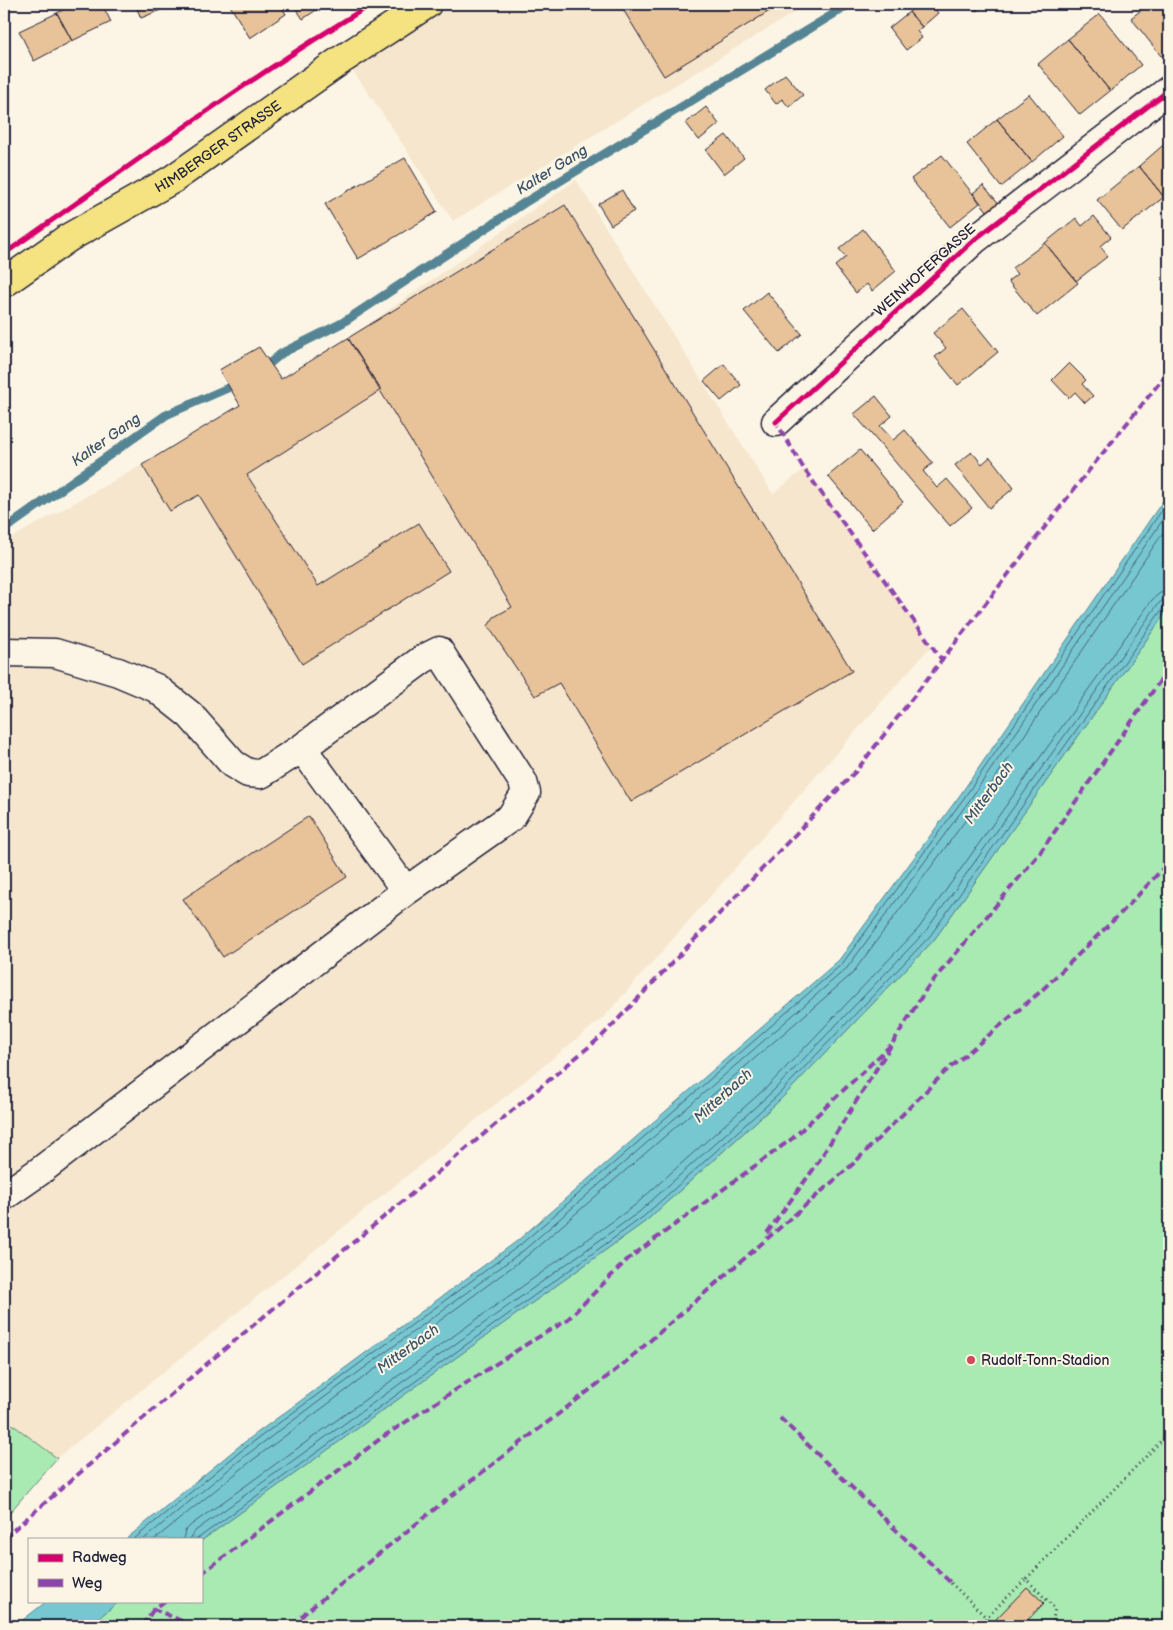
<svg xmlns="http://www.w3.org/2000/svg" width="1173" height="1630" font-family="'Balsamiq Sans',sans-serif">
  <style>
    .built { fill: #f6e6ce }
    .green { fill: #a9eab2; stroke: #668676 }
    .water { fill: #77c7d1; stroke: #558595 }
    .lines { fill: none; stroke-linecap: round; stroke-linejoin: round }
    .shore { stroke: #446477; stroke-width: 1 }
    .stream { stroke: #558595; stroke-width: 9 }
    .building { fill: #e8c298; stroke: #22223b }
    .minor-casing { stroke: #22223b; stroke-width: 31 }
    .major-casing { stroke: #22223b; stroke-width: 31 }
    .path { stroke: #22223b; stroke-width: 3; stroke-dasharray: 1 4; stroke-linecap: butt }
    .minor { stroke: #fcf5e5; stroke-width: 28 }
    .major { stroke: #f5e381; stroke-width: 28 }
    .quiet { stroke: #8e44ad; stroke-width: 4; stroke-dasharray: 8 4; stroke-linecap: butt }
    .cycleway-casing { stroke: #fcf5e5; stroke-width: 8 }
    .cycleway { stroke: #d6006c; stroke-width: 5 }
    .poi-dot { fill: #d1495b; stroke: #fcf5e5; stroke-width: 2 }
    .labels { text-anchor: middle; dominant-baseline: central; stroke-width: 4; stroke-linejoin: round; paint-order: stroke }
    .street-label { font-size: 14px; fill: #22223b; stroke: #fcf5e5 }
    .poi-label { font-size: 14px; fill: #22223b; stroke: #fcf5e5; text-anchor: start }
    .water-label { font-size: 15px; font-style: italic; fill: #3c5468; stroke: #fcf5e5 }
  </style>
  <rect width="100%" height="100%" fill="#fcf5e5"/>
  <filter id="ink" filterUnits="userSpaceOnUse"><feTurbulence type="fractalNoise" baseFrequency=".02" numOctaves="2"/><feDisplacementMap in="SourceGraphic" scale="10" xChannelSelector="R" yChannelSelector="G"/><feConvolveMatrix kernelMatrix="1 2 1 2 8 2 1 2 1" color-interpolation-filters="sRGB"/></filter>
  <g filter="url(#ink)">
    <!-- built -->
    <path class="built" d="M440 4H808L453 221 384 116 349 65Z
      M576 180 773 494 804 469 931 646 604 1017 57 1458 4 1418V542L142 465 240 405 219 370 259 347 281 379 348 338Z"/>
    <!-- green -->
    <path class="green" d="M1169 608V1626H88L120 1601H201V1541L646 1221 781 1099 934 940Z
      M4 1418 57 1458 4 1519Z"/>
    <!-- water -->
    <path class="water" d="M1169 492V608L934 940 781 1099 646 1221 201 1541V1539H126L238 1447 517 1241 839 960 960 795Z
      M47 1601H120L88 1626H15Z"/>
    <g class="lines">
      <!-- shore -->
      <path class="shore" d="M134 1539 241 1451 520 1245 842 964 964 798 1169 500
        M144 1539 245 1456 524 1250 847 968 969 801 1169 511
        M155 1539 250 1462 528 1255 852 974 976 806 1169 524
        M183 1539 185 1531 191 1525 634 1206 768 1086 919 928 1152 600 1160 593 1169 591
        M190 1539 195 1531 639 1212 773 1091 925 932 1158 604 1163 600 1169 599
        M197 1539 643 1217 777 1096 930 936 1163 608 1169 605"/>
      <!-- stream -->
      <path class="stream" d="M270 363 282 353 342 323 524 203 850 4
        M4 528 12 524 166 415 230 387"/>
    </g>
    <!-- building -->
    <path class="building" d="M4 4H16L4 10Z
      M74 4H102L111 22 72 41 57 13Z
      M135 4H160L163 9 141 18Z
      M229 4H280L286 14 250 38Z
      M293 4H325L303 19Z
      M635 4H781L664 76 624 11Z
      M920 4H931L938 13 922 27 909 12Z
      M971 4H985L976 11Z
      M1149 4H1169V50L1161 56 1131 18Z
      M909 12 922 27 917 31 922 38 906 50 889 28Z
      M57 13 72 41 34 61 19 31Z
      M1100 14 1141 65 1110 91 1068 39Z
      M1068 39 1110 91 1080 115 1038 64Z
      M785 74 803 95 789 107 782 99 776 104 765 90Z
      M1029 94 1063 136 1032 162 997 119Z
      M706 107 719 124 699 140 686 123Z
      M997 119 1032 162 1001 187 967 144Z
      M726 135 744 158 724 174 706 150Z
      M1169 140V193L1164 197 1139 166Z
      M942 155 980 203 950 227 911 179Z
      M405 158 437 212 358 259 325 204Z
      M1139 166 1164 197 1122 230 1097 200Z
      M983 185 1002 207 991 216 973 193Z
      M622 190 634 211 611 225 598 204Z
      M565 205 852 671 631 802 559 683 535 696 488 626 494 617 512 607 348 338Z
      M1094 216 1111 237 1100 246 1108 256 1076 281 1045 243 1076 218 1082 226Z
      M863 229 896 271 872 291 867 284 856 293 835 266 846 257 839 249Z
      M1045 243 1078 283 1037 316 1008 281 1017 274 1012 268Z
      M767 292 802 334 779 353 744 311Z
      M963 309 998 352 958 385 935 357 946 348 933 333Z
      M348 338 381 390 247 475 318 586 419 523 449 571 302 664 199 495 170 511 142 465 240 405 219 370 259 347 281 379Z
      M1069 363 1086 380 1082 384 1093 396 1085 403 1075 392 1069 398 1052 380Z
      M724 364 741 385 721 401 704 381Z
      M876 396 892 416 880 426 893 440 905 430 933 463 923 471 937 488 947 479 972 508 950 526 854 414Z
      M860 450 903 502 872 529 828 476Z
      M972 452 982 464 990 457 1014 488 989 508 955 465Z
      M309 816 347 877 223 957 183 899Z
      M1027 1587 1044 1603 1022 1626H1004L996 1619Z"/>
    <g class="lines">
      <defs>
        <path id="minor" d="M776 422 974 240 1169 90
          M4 652 55 653 118 672 156 688 190 715 233 764 248 773 261 774 302 748 423 659 439 651 523 782 526 793 511 817 406 891 40 1171 4 1196
          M302 748 406 891"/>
        <g id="major">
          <path id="s1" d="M4 283 68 238 173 179 341 60 427 4"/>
        </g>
      </defs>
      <!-- minor casing -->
      <use href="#minor" class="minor-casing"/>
      <!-- major casing -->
      <use href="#major" class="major-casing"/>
      <!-- path -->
      <path class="path" d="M951 1583 995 1626
        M978 1626 1026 1579
        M1052 1626 1055 1608 1026 1579 1169 1433"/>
      <!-- minor -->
      <use href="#minor" class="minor"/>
      <!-- major -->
      <use href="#major" class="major"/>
      <!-- quiet -->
      <path class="quiet" d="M778 420 776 422 804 469 942 660
        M767 1233 815 1167 927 988 1039 854 1169 668
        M780 1418 951 1583
        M4 1538 203 1367 602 1036 856 771 1082 479 1169 371
        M201 1574 384 1436 530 1342 566 1321 628 1259 793 1138 893 1043
        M165 1601 154 1609 193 1626
        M142 1626 154 1609
        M293 1626 305 1613 441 1504 621 1366 854 1163 945 1072 1040 992 1127 907 1169 862"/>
      <defs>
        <path id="cycleway" d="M4 254C126 169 245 80 372 4
          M776 422 974 240 1169 90"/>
      </defs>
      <!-- cycleway casing -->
      <use href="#cycleway" class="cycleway-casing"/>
      <!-- cycleway -->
      <use href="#cycleway" class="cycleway"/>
    </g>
  </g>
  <!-- markers -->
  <circle class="poi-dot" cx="971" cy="1360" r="5"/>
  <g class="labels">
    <!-- street labels -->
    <g class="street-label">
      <text stroke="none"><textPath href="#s1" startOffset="254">HIMBERGER STRASSE</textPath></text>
      <text transform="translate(925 270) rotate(-42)">WEINHOFERGASSE</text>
    </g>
    <!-- poi labels -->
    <g class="poi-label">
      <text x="981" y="1360">Rudolf-Tonn-Stadion</text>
    </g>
    <!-- water labels -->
    <g class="water-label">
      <text transform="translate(552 170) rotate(-32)">Kalter Gang</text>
      <text transform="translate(106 440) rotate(-35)">Kalter Gang</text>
      <text transform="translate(989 793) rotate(-54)">Mitterbach</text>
      <text transform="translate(723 1096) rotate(-42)">Mitterbach</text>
      <text transform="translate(408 1349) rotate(-36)">Mitterbach</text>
    </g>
  </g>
  <!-- margin -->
  <rect width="1173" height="1630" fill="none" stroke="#fcf5e5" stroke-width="20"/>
  <rect x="10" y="10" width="1153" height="1610" fill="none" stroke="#22223b" stroke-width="2" filter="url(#ink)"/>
  <!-- legend -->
  <rect x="28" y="1538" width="175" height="65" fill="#fcf5e5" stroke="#a5a1a1"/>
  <rect x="38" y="1554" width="25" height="8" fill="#d6006c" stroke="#a5a1a1"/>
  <text x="72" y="1562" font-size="15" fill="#22223b">Radweg</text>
  <rect x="38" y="1579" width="25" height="8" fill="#8e44ad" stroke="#a5a1a1"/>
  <text x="72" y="1588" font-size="15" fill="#22223b">Weg</text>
</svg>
